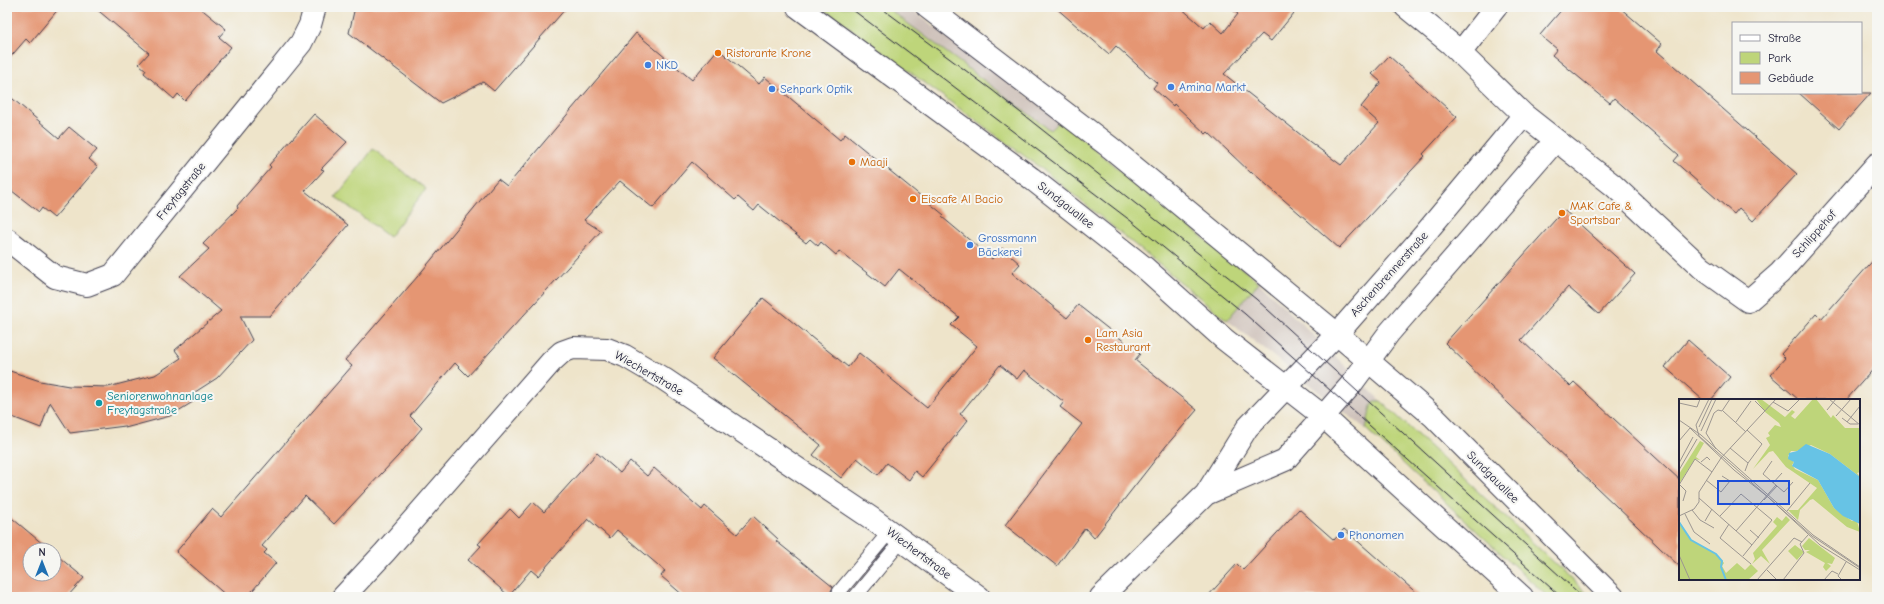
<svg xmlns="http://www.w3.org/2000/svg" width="1884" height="604" font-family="'Comic Neue',sans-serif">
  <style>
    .industrial { fill: #cec1ba }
    .green { fill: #bed57a; stroke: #707c5a }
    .building { fill: #e59673 }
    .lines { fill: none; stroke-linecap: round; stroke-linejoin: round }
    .service-casing { stroke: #413f50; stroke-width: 15 }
    .minor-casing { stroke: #413f50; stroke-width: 24 }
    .tertiary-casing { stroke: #413f50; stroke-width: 24 }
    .service { stroke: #fff; stroke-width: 13 }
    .minor { stroke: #fff; stroke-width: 22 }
    .tertiary { stroke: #fff; stroke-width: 22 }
    .tram { stroke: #22223b; stroke-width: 1 }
    .food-dot { fill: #e8710a; stroke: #f6f6f2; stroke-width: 1.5 }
    .shop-dot { fill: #3f7fe0; stroke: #f6f6f2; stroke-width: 1.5 }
    .culture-dot { fill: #0f9aa8; stroke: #f6f6f2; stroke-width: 1.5 }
    .labels { text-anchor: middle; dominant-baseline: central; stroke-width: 4; stroke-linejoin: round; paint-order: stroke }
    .food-label { font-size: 12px; fill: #c56008; stroke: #f6f6f2; text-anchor: start }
    .shop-label { font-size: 12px; fill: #366cbe; stroke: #f6f6f2; text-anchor: start }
    .street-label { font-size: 12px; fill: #22223b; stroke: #f6f6f2 }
    .culture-label { font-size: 12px; fill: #0d838f; stroke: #f6f6f2; text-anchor: start }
    .inset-river { fill: none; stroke: #67c3e5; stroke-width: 2 }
    .inset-road { fill: none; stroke: #9c9691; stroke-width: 1 }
    .view { fill: #1d4ed8; fill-opacity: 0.15; stroke: #1d4ed8; stroke-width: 2 }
    .inset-edge { fill: none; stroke: #22223b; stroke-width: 2 }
  </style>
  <rect width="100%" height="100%" fill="#f6f6f2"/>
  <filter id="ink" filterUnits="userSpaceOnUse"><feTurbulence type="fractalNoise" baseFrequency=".025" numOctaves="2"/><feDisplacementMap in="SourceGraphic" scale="8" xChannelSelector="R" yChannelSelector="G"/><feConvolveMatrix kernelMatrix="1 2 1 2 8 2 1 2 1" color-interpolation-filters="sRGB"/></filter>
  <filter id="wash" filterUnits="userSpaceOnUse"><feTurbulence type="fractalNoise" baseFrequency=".012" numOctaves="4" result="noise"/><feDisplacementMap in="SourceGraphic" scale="16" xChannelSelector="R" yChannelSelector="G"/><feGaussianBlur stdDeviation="0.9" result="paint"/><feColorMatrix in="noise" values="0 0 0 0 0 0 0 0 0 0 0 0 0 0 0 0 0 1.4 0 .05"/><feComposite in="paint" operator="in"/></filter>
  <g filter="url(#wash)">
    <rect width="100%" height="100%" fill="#eee4ca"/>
    <!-- industrial -->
    <path class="industrial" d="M821 7H908L1060 120 1138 186 1259 282 1381 401 1591 597H1548L1366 429 1227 320 1042 169Z"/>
    <!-- green -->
    <path class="green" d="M821 7H886L1050 130 1060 120 1138 186 1259 282 1227 320 1042 169Z
      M373 149 426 189 389 237 336 197Z
      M1374 401H1381L1591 597H1548L1366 429 1371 406Z"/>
    <g id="blocks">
      <!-- building -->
      <path class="building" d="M7 7H60L30 43 26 39 7 61Z
        M94 7H199L226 29 219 37 231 47 185 101 178 94 174 99 144 73 146 70 139 64 149 53Z
        M355 7H567L494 91 483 82 441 103 349 33Z
        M1055 7H1180L1204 28 1210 21 1223 33 1238 14 1229 7H1299L1271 41 1262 34 1224 74 1306 139 1341 165 1379 123 1361 107 1381 82 1372 74 1389 56 1457 117 1423 154 1425 156 1339 248 1252 172 1251 173 1208 132 1206 134 1174 104 1173 106 1153 88 1157 83 1116 46 1109 54Z
        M1564 7H1619L1662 44 1657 51 1797 174 1753 221 1739 208 1734 214 1674 161 1679 155 1632 114 1614 98 1610 103 1552 55 1557 49 1540 35Z
        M636 33 692 80 718 49 759 84 765 77 840 140 845 134 944 215 942 217 992 259 1002 248 1020 264 1012 273 1067 318 1078 305 1140 354 1135 360 1197 410 1166 446 1094 538 1085 528 1057 566 1005 525 1082 424 1060 407 1064 402 1024 370 1017 379 1000 365 960 414 968 420 922 477 915 471 909 480 887 463 878 475 857 458 841 478 813 455 821 445 713 358 763 298 848 367 859 353 927 408 977 346 951 325 959 317 899 269 885 287 839 251 836 255 821 242 818 246 810 239 806 243 759 205 754 211 738 197 735 200 692 162 653 208 620 181 584 220 601 231 468 376 455 363 410 416 422 428 398 456 334 524 305 496 262 546 267 550 264 553 276 563 247 597H228L176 552 212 509 221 517 352 366 345 360 418 276 498 179 507 186Z
        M1799 93H1871L1839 129Z
        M7 94 59 138 69 127 97 150 89 159 98 167 54 218 42 208 39 212 7 187Z
        M314 114 347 142 321 169 324 170 305 191 348 225 270 316H240L252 340 217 378 192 394 196 400 170 416 125 428V426L70 433 50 402 41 428 7 415V370L40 381 69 386 108 387 155 375 181 358 175 350 221 311 180 276 209 249 203 244 238 208 237 206 271 167 269 165Z
        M1564 210 1635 274 1599 314 1568 287 1521 340 1570 386 1574 382 1680 480V567L1445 343Z
        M1877 256V365L1846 400H1799L1770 375 1785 358 1781 354 1816 314 1821 319Z
        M1688 340 1730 377 1711 400H1703L1665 367Z
        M597 453 620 473 630 461 647 476 654 468 702 510 705 506 737 534 753 516 778 539 776 541 833 587 831 591 833 597H685L661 576 665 571 617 530 610 538 588 519 538 576 531 570 509 596 468 560 481 546 478 544 510 509 519 518 533 502 544 512Z
        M1299 509 1334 540 1344 529 1421 597H1207L1237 564 1243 570Z
        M7 514 50 550H30V574H54V553L84 578 67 597H7Z"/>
    </g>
  </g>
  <g filter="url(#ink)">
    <use href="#blocks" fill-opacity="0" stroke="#413f50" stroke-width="1"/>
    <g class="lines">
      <defs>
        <path id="service" d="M839 592 890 531
          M855 597 902 540"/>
        <path id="minor" d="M1406 7 1451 44 1524 115 1613 185 1702 268 1748 301 1780 273 1877 164
          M1460 53 1496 7
          M7 239 55 277 87 285 113 275 301 43 310 25 315 7
          M1206 494 1285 460 1350 386 1389 333 1556 140
          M343 597 385 552 551 362 562 352 573 348 607 349 625 356 664 379 871 518 979 597
          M1101 597 1206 494 1247 428 1337 334 1423 236 1524 115"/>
        <path id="tertiary" d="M798 7 1031 178 1145 268 1224 339 1324 417 1522 597
          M927 7 1111 148 1337 334 1434 417 1613 597"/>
      </defs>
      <!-- service casing -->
      <use href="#service" class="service-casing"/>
      <!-- minor casing -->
      <use href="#minor" class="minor-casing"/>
      <!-- tertiary casing -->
      <use href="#tertiary" class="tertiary-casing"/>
      <!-- service -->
      <use href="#service" class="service"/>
      <!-- minor -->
      <use href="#minor" class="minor"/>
      <!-- tertiary -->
      <use href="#tertiary" class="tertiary"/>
      <!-- tram -->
      <path class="tram" d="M849 7 1131 221 1245 314 1561 597
        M880 7 992 90 1256 299 1583 597"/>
    </g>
  </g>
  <!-- markers -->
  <g class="food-dot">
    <circle cx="718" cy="53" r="4"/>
    <circle cx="852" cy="162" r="4"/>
    <circle cx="913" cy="199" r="4"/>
    <circle cx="1562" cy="213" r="4"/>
    <circle cx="1088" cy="340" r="4"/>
  </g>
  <g class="shop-dot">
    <circle cx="648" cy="65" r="4"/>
    <circle cx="1171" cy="87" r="4"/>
    <circle cx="772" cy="89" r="4"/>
    <circle cx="970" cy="245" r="4"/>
    <circle cx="1341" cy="535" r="4"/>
  </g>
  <circle class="culture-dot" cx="99" cy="403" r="4"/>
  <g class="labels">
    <!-- food labels -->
    <g class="food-label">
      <text x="726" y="53">Ristorante Krone</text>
      <text x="860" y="162">Maaji</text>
      <text x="921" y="199">Eiscafe Al Bacio</text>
      <text x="1570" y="206">MAK Cafe &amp;<tspan x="1570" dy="14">Sportsbar</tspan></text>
      <text x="1096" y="333">Lam Asia<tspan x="1096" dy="14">Restaurant</tspan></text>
    </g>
    <!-- shop labels -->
    <g class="shop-label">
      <text x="656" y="65">NKD</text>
      <text x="1179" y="87">Amina Markt</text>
      <text x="780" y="89">Sehpark Optik</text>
      <text x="978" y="238">Grossmann<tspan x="978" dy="14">Bäckerei</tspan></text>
      <text x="1349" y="535">Phonomen</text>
    </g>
    <!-- street labels -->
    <g class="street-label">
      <text transform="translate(181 191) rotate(-51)">Freytagstraße</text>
      <text transform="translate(1066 205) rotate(38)">Sundgauallee</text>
      <text transform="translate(1814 234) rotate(-48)">Schlippehof</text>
      <text transform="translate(1389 274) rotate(-48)">Aschenbrennerstraße</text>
      <text transform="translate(649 373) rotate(30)">Wiechertstraße</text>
      <text transform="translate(1493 477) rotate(45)">Sundgauallee</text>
      <text transform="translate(919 553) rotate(37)">Wiechertstraße</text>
    </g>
    <!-- culture labels -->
    <g class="culture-label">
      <text x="107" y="396">Seniorenwohnanlage<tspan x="107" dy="14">Freytagstraße</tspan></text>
    </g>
  </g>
  <!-- overview -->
  <g transform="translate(1679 399)">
    <rect width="181" height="181" fill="#eee4ca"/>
    <path d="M77 0H82L106 18 113 11 116 13 112 17 116 20 134 0H137L152 19 154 16 166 29H181V73L178 74 181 78 151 55 132 46 118 52H112L109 57 115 63 113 66 116 70 139 81 155 109 173 122H178L181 133 168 128 134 100 131 101 121 111 119 121 109 111H119L138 89 107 68 94 52 90 53 74 70 91 46 87 39 91 37 89 34 96 26 102 28 100 24 86 13ZM21 42 25 44 17 58 21 61 16 60 0 85V75ZM107 117 111 121 83 151 91 165 82 157 73 165 76 160 74 154 98 127 94 123 98 118 103 122ZM0 122 12 141 37 155 45 164 43 167 47 174 58 164 66 171 72 165 79 172 69 181H0ZM130 139 156 159 153 165 148 164 152 167 147 172 144 168 146 164 127 153 131 151H126L123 147ZM116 146 125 153 118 161 109 152Z" fill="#bed57a"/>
    <path d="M127 45 151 55 181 78V125L164 117 155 109 139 81 113 67 115 63 109 60 110 54 118 52Z" fill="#67c3e5"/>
    <path class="inset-river" d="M0 123 12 141 37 155 43 162 42 168 47 181"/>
    <path class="inset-road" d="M30 0 17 26 20 37 133 137 181 169M150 0 181 26M76 2 86 12M94 3 109 12 120 1M0 4 18 8 21 0M148 11 157 0M43 12 51 0M44 12 67 33M157 17 172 0M163 19 171 25H179M0 21 22 36 134 136 181 168M57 23 72 2M168 23 181 7M20 28 33 0M11 29 55 71 89 98 141 146 181 171M68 31 83 45 69 64M22 32 37 0M0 42 11 29M51 49 69 64 66 72M37 50 27 34 35 14 39 11 43 12M93 62 84 75 105 93 114 83M22 63 28 58 31 61M0 64 14 38M0 71 18 40M27 81 42 93 51 82 43 77M94 84 103 74M0 85 7 92 4 102M0 86 16 60 33 73M20 99 73 146M85 101 98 87M13 111 21 121 35 129M108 112 131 84M6 115 15 133 31 145M0 117 15 110 20 103V93L42 59 97 0M41 117 62 95 93 121 64 157M26 122 33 110M50 125 41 139 72 165M71 131 80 139M57 132 97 86M0 156 11 181M88 171 98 181M78 181 115 139 123 143M104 181 125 154 121 145 129 136M145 181 153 172 159 175M163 181 159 177 167 163"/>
    <path class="view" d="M39 82H110V105H39Z"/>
    <rect width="181" height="181" class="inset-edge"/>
  </g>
  <!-- margin -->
  <rect width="1884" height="604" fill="none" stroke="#f6f6f2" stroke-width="24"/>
  <!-- legend -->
  <rect x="1732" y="22" width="130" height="72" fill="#f6f6f2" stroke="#a1a1a9"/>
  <rect x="1740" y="35" width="20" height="6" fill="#ffffff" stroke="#a1a1a9"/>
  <text x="1768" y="42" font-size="12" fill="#22223b">Straße</text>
  <rect x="1740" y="52" width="20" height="12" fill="#bed57a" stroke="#a1a1a9"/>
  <text x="1768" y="62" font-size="12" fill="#22223b">Park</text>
  <rect x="1740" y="72" width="20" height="12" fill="#e59673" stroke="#a1a1a9"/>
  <text x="1768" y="82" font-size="12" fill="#22223b">Gebäude</text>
  <!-- north arrow -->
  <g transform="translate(42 562)"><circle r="19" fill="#f6f6f2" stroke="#a1a1a9"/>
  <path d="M0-3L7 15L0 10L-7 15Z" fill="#1f6fb2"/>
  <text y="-6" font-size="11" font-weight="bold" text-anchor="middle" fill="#22223b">N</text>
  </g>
</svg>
